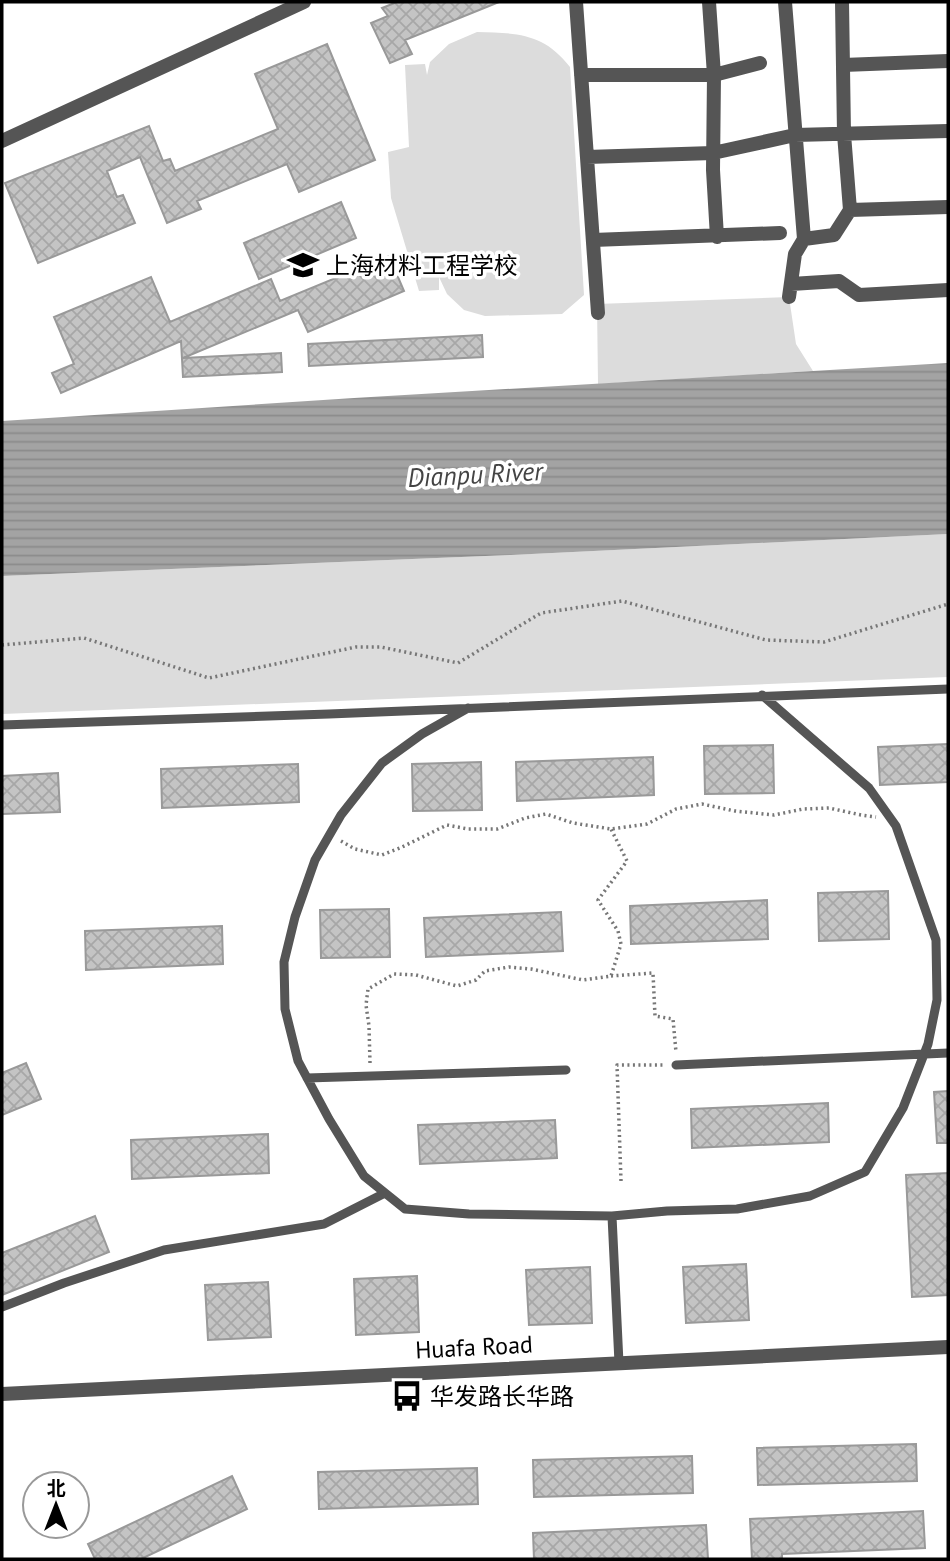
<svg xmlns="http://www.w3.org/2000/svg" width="950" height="1561" font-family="'PT Sans','Noto Sans SC',sans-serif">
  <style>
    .park { fill: #dcdcdc }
    .water { fill: url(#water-rules) }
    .building { fill: url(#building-cross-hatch); stroke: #999; stroke-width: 2 }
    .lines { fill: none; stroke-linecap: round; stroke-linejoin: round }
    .path { stroke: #777; stroke-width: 3.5; stroke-dasharray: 2 3.5; stroke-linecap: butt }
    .service { stroke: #555; stroke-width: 9 }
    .minor { stroke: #555; stroke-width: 14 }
    .tertiary { stroke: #555; stroke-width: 14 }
    .labels { text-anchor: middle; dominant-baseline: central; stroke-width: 7; stroke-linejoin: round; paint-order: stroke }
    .poi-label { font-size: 24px; fill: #000; stroke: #fff; text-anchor: start }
    .street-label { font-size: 24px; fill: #000; stroke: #fff }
    .water-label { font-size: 26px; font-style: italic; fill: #444; stroke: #fff }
  </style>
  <defs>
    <pattern id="water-rules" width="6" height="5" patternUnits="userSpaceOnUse" patternTransform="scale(1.75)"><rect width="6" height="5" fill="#a3a3a3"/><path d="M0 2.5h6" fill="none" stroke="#8b8b8b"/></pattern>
    <pattern id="building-cross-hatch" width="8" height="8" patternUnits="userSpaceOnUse" patternTransform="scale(1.75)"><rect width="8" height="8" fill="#c4c4c4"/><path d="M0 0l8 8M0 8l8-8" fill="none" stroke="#a7a7a7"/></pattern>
  </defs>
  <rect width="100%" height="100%" fill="#fff"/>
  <!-- park -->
  <path class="park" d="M477 32C517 33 544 33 570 67L584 295 562 314 485 316 464 310 447 294 439 277V290L419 291 391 198 388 152 409 147 405 65 425 64 427 75 430 62 449 44Z
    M789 297 796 344 813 371 598 384 597 304Z
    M948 534V677L2 714V576L511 555Z"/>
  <!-- water -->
  <path class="water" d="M948 363V534L511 555 2 576V421L354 398Z"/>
  <!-- building -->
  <path class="building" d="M397 2H499L405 40 412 54 390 63 371 23 388 16 382 8Z
    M327 44 375 160 299 192 287 164 197 201 201 209 167 223 140 157 107 171 117 197 123 195 135 223 38 263 5 183 149 126 163 161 170 159 175 171 278 129 255 74Z
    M341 202 356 238 259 279 244 243Z
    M389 256 404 291 308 332 298 310 183 358 281 353 282 372 183 377 181 341 61 393 52 373 74 364 54 317 151 277 170 322 271 279 280 301Z
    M482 335 483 357 309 366 308 344Z
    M948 744V782L880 785 878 747Z
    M773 745 774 793 705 794 704 746Z
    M653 757 654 795 517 801 516 762Z
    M481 762 482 810 413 811 412 764Z
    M298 764 299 802 162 808 161 769Z
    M58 773 60 812 2 814V776Z
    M888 891 889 939 819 941 818 893Z
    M767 900 768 939 631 944 630 906Z
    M389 909 390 957 321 958 320 910Z
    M561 912 563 951 426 957 424 918Z
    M222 926 223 964 86 970 85 931Z
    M26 1063 41 1099 2 1115V1073Z
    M948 1091V1143H937L934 1092Z
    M828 1103 829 1142 692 1148 691 1109Z
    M555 1120 557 1158 420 1164 418 1125Z
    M268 1134 269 1173 132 1179 131 1140Z
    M948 1173V1295L912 1297 906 1175Z
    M95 1216 109 1252 2 1295V1253Z
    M746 1264 749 1320 686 1323 683 1267Z
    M590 1267 592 1323 529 1325 526 1270Z
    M417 1276 419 1332 356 1335 354 1279Z
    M268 1282 271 1337 208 1340 205 1285Z
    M916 1444 917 1481 758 1485 757 1448Z
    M692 1456 693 1493 534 1497 533 1460Z
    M477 1468 478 1504 319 1509 318 1472Z
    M232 1476 247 1509 141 1559H95L88 1544Z
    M923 1511 925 1548 782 1554V1559H752L750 1519Z
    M706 1525 708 1559H534L533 1533Z"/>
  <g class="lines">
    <!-- path -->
    <path class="path" d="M2 645 84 638 209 678 356 647H381L458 663 541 613 622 601 766 640 824 642 948 604
      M341 841 355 849 382 855 400 848 447 825 468 829H497L525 818 546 814 573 823 611 829 647 824 676 809 702 804 735 811 774 815 803 809 829 808 861 815 876 817
      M611 976 653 973 655 1016 673 1019 676 1052
      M370 1063 369 1026 366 1005 368 989 394 974 416 975 457 986 476 980 485 971 509 967 531 969 583 980 611 976 621 944 618 931 598 900 627 861 611 829
      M621 1181 617 1065H664"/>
    <!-- service -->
    <path class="service" d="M468 708 422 734 382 763 341 815 315 860 295 917 284 962 285 1009 298 1061 329 1119 364 1176 405 1209 469 1214 612 1216 667 1211 737 1209 810 1196 865 1172 903 1108 928 1044 937 1000 936 940 896 826 869 788 762 695
      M2 725 329 714 948 689
      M676 1065 948 1053
      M307 1078 566 1070
      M612 1216 619 1363
      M2 1307 64 1283 164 1250 324 1224 385 1193"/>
    <!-- minor -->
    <path class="minor" d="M576 2 598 313
      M709 2 714 75 713 170 717 237
      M785 2 804 239 795 254 789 297
      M842 2 844 134 850 210
      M843 65 948 61
      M581 75H714L760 63
      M2 141 304 2
      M587 157 713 153 795 135 948 131
      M804 239 834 235 850 210 948 207
      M593 240 780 233
      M791 284 839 281 859 295 948 290"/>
    <!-- tertiary -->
    <path class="tertiary" d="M2 1394 948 1347"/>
  </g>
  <!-- icons -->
  <defs>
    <symbol id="school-bare" viewBox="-9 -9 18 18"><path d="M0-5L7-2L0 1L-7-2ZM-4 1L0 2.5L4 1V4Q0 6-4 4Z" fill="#000" stroke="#fff" stroke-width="2.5" paint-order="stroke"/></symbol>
    <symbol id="bus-bare" viewBox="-9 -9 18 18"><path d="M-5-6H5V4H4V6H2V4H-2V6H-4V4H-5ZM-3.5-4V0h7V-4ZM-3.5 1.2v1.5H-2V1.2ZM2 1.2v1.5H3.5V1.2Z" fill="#000" stroke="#fff" stroke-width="2.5" paint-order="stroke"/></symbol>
  </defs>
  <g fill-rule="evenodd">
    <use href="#school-bare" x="281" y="243" width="44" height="44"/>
    <use href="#bus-bare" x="385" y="1374" width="44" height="44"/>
  </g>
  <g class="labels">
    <!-- poi labels -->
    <g class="poi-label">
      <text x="326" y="265">上海材料工程学校</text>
      <text x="430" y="1396">华发路长华路</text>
    </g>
    <!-- street labels -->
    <g class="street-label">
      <text transform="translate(474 1347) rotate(-3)">Huafa Road</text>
    </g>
    <!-- water labels -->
    <g class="water-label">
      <text transform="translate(475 474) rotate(-3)">Dianpu River</text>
    </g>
  </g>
  <!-- border -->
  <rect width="950" height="1561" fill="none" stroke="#000000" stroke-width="7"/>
  <!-- north arrow -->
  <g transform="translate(56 1505)"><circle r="33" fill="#ffffff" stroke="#999999" stroke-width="2"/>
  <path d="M0-5L12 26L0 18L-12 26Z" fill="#000000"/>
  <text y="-10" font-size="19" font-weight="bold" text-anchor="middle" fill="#000000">北</text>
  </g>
</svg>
